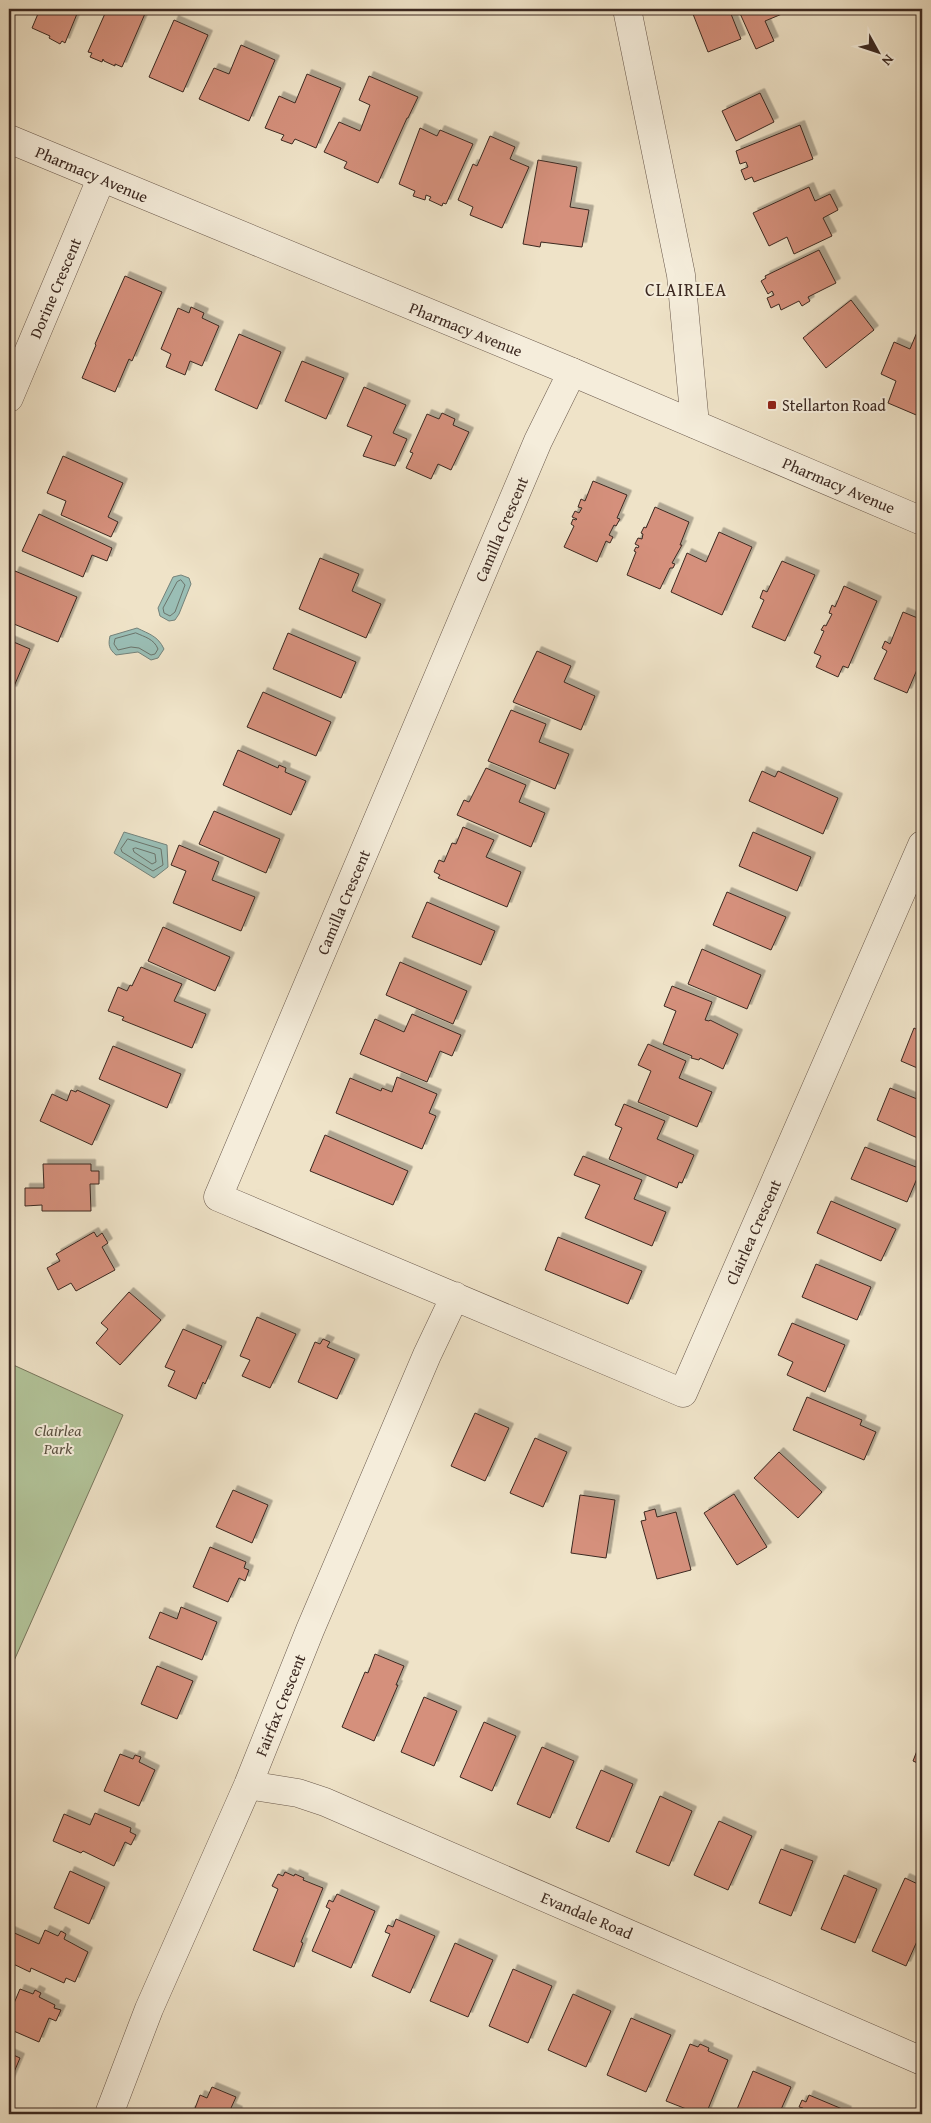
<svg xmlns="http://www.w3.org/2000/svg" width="931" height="2123" font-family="'Gentium Book Plus',serif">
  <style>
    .green { fill: #b3c59b; stroke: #78775e }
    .water { fill: #9abeb5; stroke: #74827a }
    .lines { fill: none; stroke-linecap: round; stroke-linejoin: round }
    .shore { stroke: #6b746b; stroke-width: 1 }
    .building { fill: #d5907c; stroke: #3c2921; filter: url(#shadow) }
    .minor-casing { stroke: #69584b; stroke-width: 29 }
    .tertiary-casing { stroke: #69584b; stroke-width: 29 }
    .minor { stroke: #f5eddb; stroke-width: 28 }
    .tertiary { stroke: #f5eddb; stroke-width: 28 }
    .poi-dot { fill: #8f2418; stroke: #f5eddb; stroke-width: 2 }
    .labels { text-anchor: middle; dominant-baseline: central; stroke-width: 4; stroke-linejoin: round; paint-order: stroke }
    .street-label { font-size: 16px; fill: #3c2921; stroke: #f5eddb }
    .poi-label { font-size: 16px; fill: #3c2921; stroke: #f5eddb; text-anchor: start }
    .park-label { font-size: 16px; font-style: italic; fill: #5a5040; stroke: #f5eddb }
    .neighbourhood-label { font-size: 18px; letter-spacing: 1px; fill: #3c2921; stroke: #f5eddb }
  </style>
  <defs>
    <filter id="shadow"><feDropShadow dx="4.5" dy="-4.5" stdDeviation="0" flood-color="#0004"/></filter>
  </defs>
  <rect width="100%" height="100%" fill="#efe3c8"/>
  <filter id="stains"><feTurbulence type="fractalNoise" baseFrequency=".004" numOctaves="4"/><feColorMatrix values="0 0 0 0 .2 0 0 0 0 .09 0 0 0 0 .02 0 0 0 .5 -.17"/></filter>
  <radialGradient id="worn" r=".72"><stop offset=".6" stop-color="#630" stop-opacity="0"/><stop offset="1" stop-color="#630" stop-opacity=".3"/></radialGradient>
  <!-- green -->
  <path class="green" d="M9 1363 123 1415 9 1672Z"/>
  <!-- water -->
  <path class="water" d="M181 575 189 578 191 584 179 614 175 620 169 621 160 616 158 608 173 577Z
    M137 628C149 634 158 636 164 649L158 658 151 660 138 652 116 655C109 649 108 645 110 636Z
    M124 832 167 845 168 867 154 878 114 853Z"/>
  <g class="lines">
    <!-- shore -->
    <path class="shore" d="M181 580 185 585 175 612 170 616 164 613 163 608 177 582Z
      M136 633C145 637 154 639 158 649L155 654 151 655 139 648 131 647 118 650 114 644 115 639Z
      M128 839 161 849 163 865 153 871 122 852 121 849Z
      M136 848 155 854 156 862 152 864 134 852 133 849Z"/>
  </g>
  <!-- building -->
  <path class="building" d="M40 9H79L65 43 62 41 60 44 49 38 50 36 32 28Z
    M107 9H147L122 67 115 64V66L104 61 103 59 102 62 90 57 92 53 88 52Z
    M691 9H729L741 39 708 52Z
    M738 9H794L765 21 774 41 756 49Z
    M174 20 208 35 183 92 149 77Z
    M241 45 275 60 249 121 199 99 214 68 229 74Z
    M307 74 341 88 316 148 295 139 292 144 281 140 284 135 265 128 279 96 295 103Z
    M369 76 418 97 408 118H407L378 183 344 168 347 162 324 152 339 122 360 131 370 105 359 100Z
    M760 93 774 122 736 141 722 111Z
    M800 125 813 159 754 182 752 177 745 180 741 170 748 167 746 162 740 164 736 151Z
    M420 128 437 136 440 130 473 144 446 204 443 203 442 206 429 200 431 197 426 195 425 200 413 196 415 191 399 184Z
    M490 136 515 147 510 159 529 167 502 228 470 215 473 207 458 200 473 164 477 166Z
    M538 160 577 167 570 207 589 210 582 247 541 242 540 247 523 244Z
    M809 187 815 201 830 194 838 210 823 218 832 236 794 254 787 237 769 246 753 213Z
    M819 250 836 283 808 297 810 301 802 306 799 301 781 310 779 304 771 308 767 298 774 295 772 291 768 294 761 281 766 278 765 276Z
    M125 276 162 292 132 361 129 359 115 392 82 378 96 345 95 344Z
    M851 300 874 330 826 368 803 338Z
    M191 307 204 313 202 318 219 326 202 366 190 361 185 375 166 367 171 354 161 349 178 308 189 313Z
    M920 325H922V413L921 417 888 403 896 381 881 374 894 342 910 349Z
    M239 334 281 352 257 409 215 390Z
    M302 361 344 378 326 419 285 401Z
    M364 387 406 405 393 433 407 439 395 466 363 456 372 436 347 426Z
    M442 413 455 419 453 425 469 432 451 470 438 464 431 479 406 468 413 453 410 452 427 414 439 419Z
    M63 456 123 483 108 517 118 522 111 537 61 515 66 501 47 493Z
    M593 481 627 495 617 518 620 519 616 526 614 525 609 535 613 537 610 543 606 541 597 562 564 547 574 526 571 524 573 519 576 520 577 519 572 517 575 511 579 513 582 508 578 507 581 499 585 501Z
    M655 507 689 522 680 545H682L672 563 675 564 673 568H670L660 589 627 575 636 552 634 551 636 547 638 548 639 546 635 544 638 538 642 539 643 534 641 533 644 527 646 528Z
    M39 514 112 548 107 561 92 555 83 577 22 551Z
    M719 532 752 547 722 615 671 592 687 553 706 562Z
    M320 558 359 574 352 591 381 604 366 638 299 609Z
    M782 561 815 575 785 641 752 627 764 600 760 598 763 590 767 592Z
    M15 571 77 597 58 642 9 622V585Z
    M844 586 877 601 848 668 843 666 838 677 816 667 821 656 814 653 824 631 821 630 824 625 826 626 832 614 829 613 832 605 835 607Z
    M903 612 920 619 922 618V658L907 693 874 679 887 651 882 648 885 641 890 644Z
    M288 633 356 662 341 698 273 669Z
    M9 640 30 649 12 691 9 690Z
    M537 651 571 666 564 682 595 696 581 730 513 702Z
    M263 692 331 722 316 756 247 727Z
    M511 710 546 724 539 742 569 754 555 789 488 761Z
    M238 750 278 768 279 765 286 768 285 772 306 781 291 815 223 785Z
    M486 768 526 785 519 802 545 813 531 847 457 815 464 800 469 802Z
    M762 771 775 777 778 771 838 798 823 834 749 801Z
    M214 811 280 839 266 873 199 844Z
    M463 827 494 840 486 857 521 872 507 907 438 878 440 875 434 872 439 860 444 862 452 843 456 844Z
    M753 832 811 857 797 891 739 866Z
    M179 845 219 862 212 880 255 897 241 931 173 903 186 871 171 865Z
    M727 892 786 917 771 950 713 925Z
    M427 902 495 931 481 965 412 937Z
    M163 927 230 957 215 991 148 961Z
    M702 949 761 975 747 1009 688 984Z
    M400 962 467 991 453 1024 386 995Z
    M141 967 182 984 174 1001 206 1014 192 1048 122 1020 124 1017 108 1011 118 987 127 991 130 985 132 986Z
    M672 986 712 1002 705 1020 709 1021 710 1020 738 1034 723 1069 700 1058 699 1060 691 1058 692 1056 663 1044 676 1011 664 1006Z
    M412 1014 461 1035 452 1056 440 1051 427 1082 360 1054 375 1019 404 1032Z
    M914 1028 922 1032V1070L901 1061Z
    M648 1044 686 1061 679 1078 712 1092 697 1127 638 1102 651 1071 638 1065Z
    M113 1046 181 1074 167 1108 99 1079Z
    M397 1077 437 1094 429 1113 436 1116 422 1149 336 1113 350 1078 381 1091 382 1088 392 1092Z
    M890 1088 922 1101V1140L877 1120Z
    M71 1090 76 1092 77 1090 110 1105 92 1145 40 1121 52 1094 67 1101Z
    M624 1104 665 1121 657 1139 694 1155 682 1183 679 1182 677 1188 609 1159 622 1128 615 1125Z
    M325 1135 408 1171 393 1205 310 1171Z
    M865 1147 921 1169 907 1202 851 1179Z
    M583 1156 642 1180 634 1199 666 1212 652 1246 585 1218 600 1185 574 1175Z
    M43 1164H91V1171H99V1184H90L91 1211H42V1205L25 1206V1188H44Z
    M831 1201 896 1229 881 1261 817 1233Z
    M94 1232 97 1237 102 1233 108 1243 102 1247 115 1270 76 1291 71 1283 58 1290 47 1268 60 1261 56 1254Z
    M558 1237 642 1271 628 1304 545 1270Z
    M816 1264 871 1287 857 1320 802 1297Z
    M129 1292 161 1320 120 1365 96 1343 108 1329 101 1323Z
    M257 1317 296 1334 270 1388 242 1376 250 1360 240 1356Z
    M792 1323 845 1345 825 1392 787 1375 793 1362 778 1355Z
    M183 1329 222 1346 205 1384 203 1382 196 1399 168 1386 175 1371 165 1367Z
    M323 1339 330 1342 327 1347 355 1359 337 1399 298 1382 315 1342 320 1344Z
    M807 1397 862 1420 860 1425 876 1432 864 1460 793 1430Z
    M475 1413 509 1428 485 1481 451 1466Z
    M535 1438 567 1452 543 1507 510 1493Z
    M779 1452 822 1492 798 1518 754 1478Z
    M233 1490 268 1505 252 1543 216 1527Z
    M734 1494 767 1547 737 1565 704 1513Z
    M580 1495 615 1500 606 1558 571 1553Z
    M655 1509 657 1517 676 1512 691 1570 657 1579 641 1521 646 1520 644 1512Z
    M210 1547 246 1562 244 1568 249 1570 245 1581 239 1578 228 1602 193 1587Z
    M181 1607 217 1622 202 1660 149 1638 160 1612 177 1619Z
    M375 1654 404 1666 396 1685H398L374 1741 342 1727 365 1672 368 1673Z
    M157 1666 193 1681 177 1719 141 1704Z
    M424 1697 457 1711 434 1766 401 1752Z
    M922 1697V1712L917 1709Z
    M484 1722 516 1736 492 1791 460 1777Z
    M922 1738V1765L913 1761Z
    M542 1747 574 1761 550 1818 517 1804Z
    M120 1754 133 1759 135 1755 141 1757 139 1762 155 1770 139 1806 104 1791Z
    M601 1770 633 1784 609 1842 576 1828Z
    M660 1796 692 1811 669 1866 636 1852Z
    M95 1813 131 1828 130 1832 136 1835 131 1845 125 1842 114 1866 83 1851 81 1853 53 1841 64 1814 90 1825Z
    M719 1821 752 1836 728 1890 694 1875Z
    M781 1849 813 1861 791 1916 759 1903Z
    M70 1871 105 1887 89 1924 54 1908Z
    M285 1872 294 1876 295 1874 304 1878 303 1880 323 1888 301 1942 303 1943 294 1967 253 1950 278 1889 272 1886 278 1874 283 1876Z
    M844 1875 877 1889 855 1943 821 1929Z
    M905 1878 922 1886V1930L906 1966 872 1951Z
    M337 1894 375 1911 351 1968 312 1951 330 1909 326 1907 329 1900 333 1902Z
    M396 1919 435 1936 410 1993 372 1976 390 1934 385 1932 388 1925 393 1927Z
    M45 1930 58 1936 61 1931 66 1934 64 1939 88 1952 75 1982 66 1978 64 1983 31 1968 30 1972 9 1962 10 1931 39 1944Z
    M455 1943 493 1960 468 2017 430 2001Z
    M513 1969 552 1986 528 2043 489 2026Z
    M20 1989 33 1994 35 1990 41 1993 39 1997 55 2005 54 2008 61 2010 56 2021 49 2018 39 2042 9 2029V2015Z
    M573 1994 611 2011 586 2067 548 2050Z
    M631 2018 671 2035 646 2092 607 2075Z
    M690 2044 698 2047 700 2044 709 2048 708 2051 728 2060 706 2114H699L666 2101Z
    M9 2053 20 2058 9 2084Z
    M753 2071 791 2087 779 2114H735Z
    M212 2087 236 2097 231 2108 238 2111 237 2114H189L191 2110 194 2111 200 2095 207 2098Z
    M809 2095 847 2111 846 2114H797L798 2112 801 2114 803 2108 799 2107 802 2100 806 2102Z"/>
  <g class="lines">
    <defs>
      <path id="minor" d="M627 9 681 275 695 424
        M572 372 538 441 218 1197 683 1393 922 845
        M9 398 101 179
        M248 1785 298 1793 325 1802 922 2061
        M109 2114 149 2009 248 1785 310 1630 427 1355 455 1296"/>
      <path id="tertiary" d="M9 139 572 372 922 521"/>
    </defs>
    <!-- minor casing -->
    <use href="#minor" class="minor-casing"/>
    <!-- tertiary casing -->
    <use href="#tertiary" class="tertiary-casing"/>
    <!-- minor -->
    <use href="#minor" class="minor"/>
    <!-- tertiary -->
    <use href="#tertiary" class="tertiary"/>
  </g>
  <!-- markers -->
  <rect class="poi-dot" x="767" y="400" width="10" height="10" rx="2.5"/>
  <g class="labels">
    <!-- street labels -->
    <g class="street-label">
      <text transform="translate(92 174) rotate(23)">Pharmacy Avenue</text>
      <text transform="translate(55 288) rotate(-67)">Dorine Crescent</text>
      <text transform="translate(466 329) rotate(22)">Pharmacy Avenue</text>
      <text transform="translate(839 485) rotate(23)">Pharmacy Avenue</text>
      <text transform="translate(501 529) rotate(-67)">Camilla Crescent</text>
      <text transform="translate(343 902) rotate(-67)">Camilla Crescent</text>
      <text transform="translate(753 1232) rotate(-66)">Clairlea Crescent</text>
      <text transform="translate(280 1705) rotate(-68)">Fairfax Crescent</text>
      <text transform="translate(587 1915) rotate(23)">Evandale Road</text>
    </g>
    <!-- poi labels -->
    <g class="poi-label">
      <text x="782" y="405">Stellarton Road</text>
    </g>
    <!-- park labels -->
    <g class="park-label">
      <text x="58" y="1430">Clairlea<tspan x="58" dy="18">Park</tspan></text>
    </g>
    <!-- neighbourhood labels -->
    <g class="neighbourhood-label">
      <text x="686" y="289">CLAIRLEA</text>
    </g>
  </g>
  <!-- margin -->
  <rect width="931" height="2123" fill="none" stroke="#efe3c8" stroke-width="30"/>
  <rect x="10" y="10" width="911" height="2103" fill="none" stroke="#3c2921" stroke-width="2.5"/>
  <rect x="15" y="15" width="901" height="2093" fill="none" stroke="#3c2921"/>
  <!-- north arrow -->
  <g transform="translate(878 52) rotate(130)" stroke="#f5eddb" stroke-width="4" paint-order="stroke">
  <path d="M0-4L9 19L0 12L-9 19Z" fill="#3c2921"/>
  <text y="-8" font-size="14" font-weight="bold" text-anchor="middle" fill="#3c2921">N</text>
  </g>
  <rect width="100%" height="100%" filter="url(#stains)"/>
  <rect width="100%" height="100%" fill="url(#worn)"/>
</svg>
